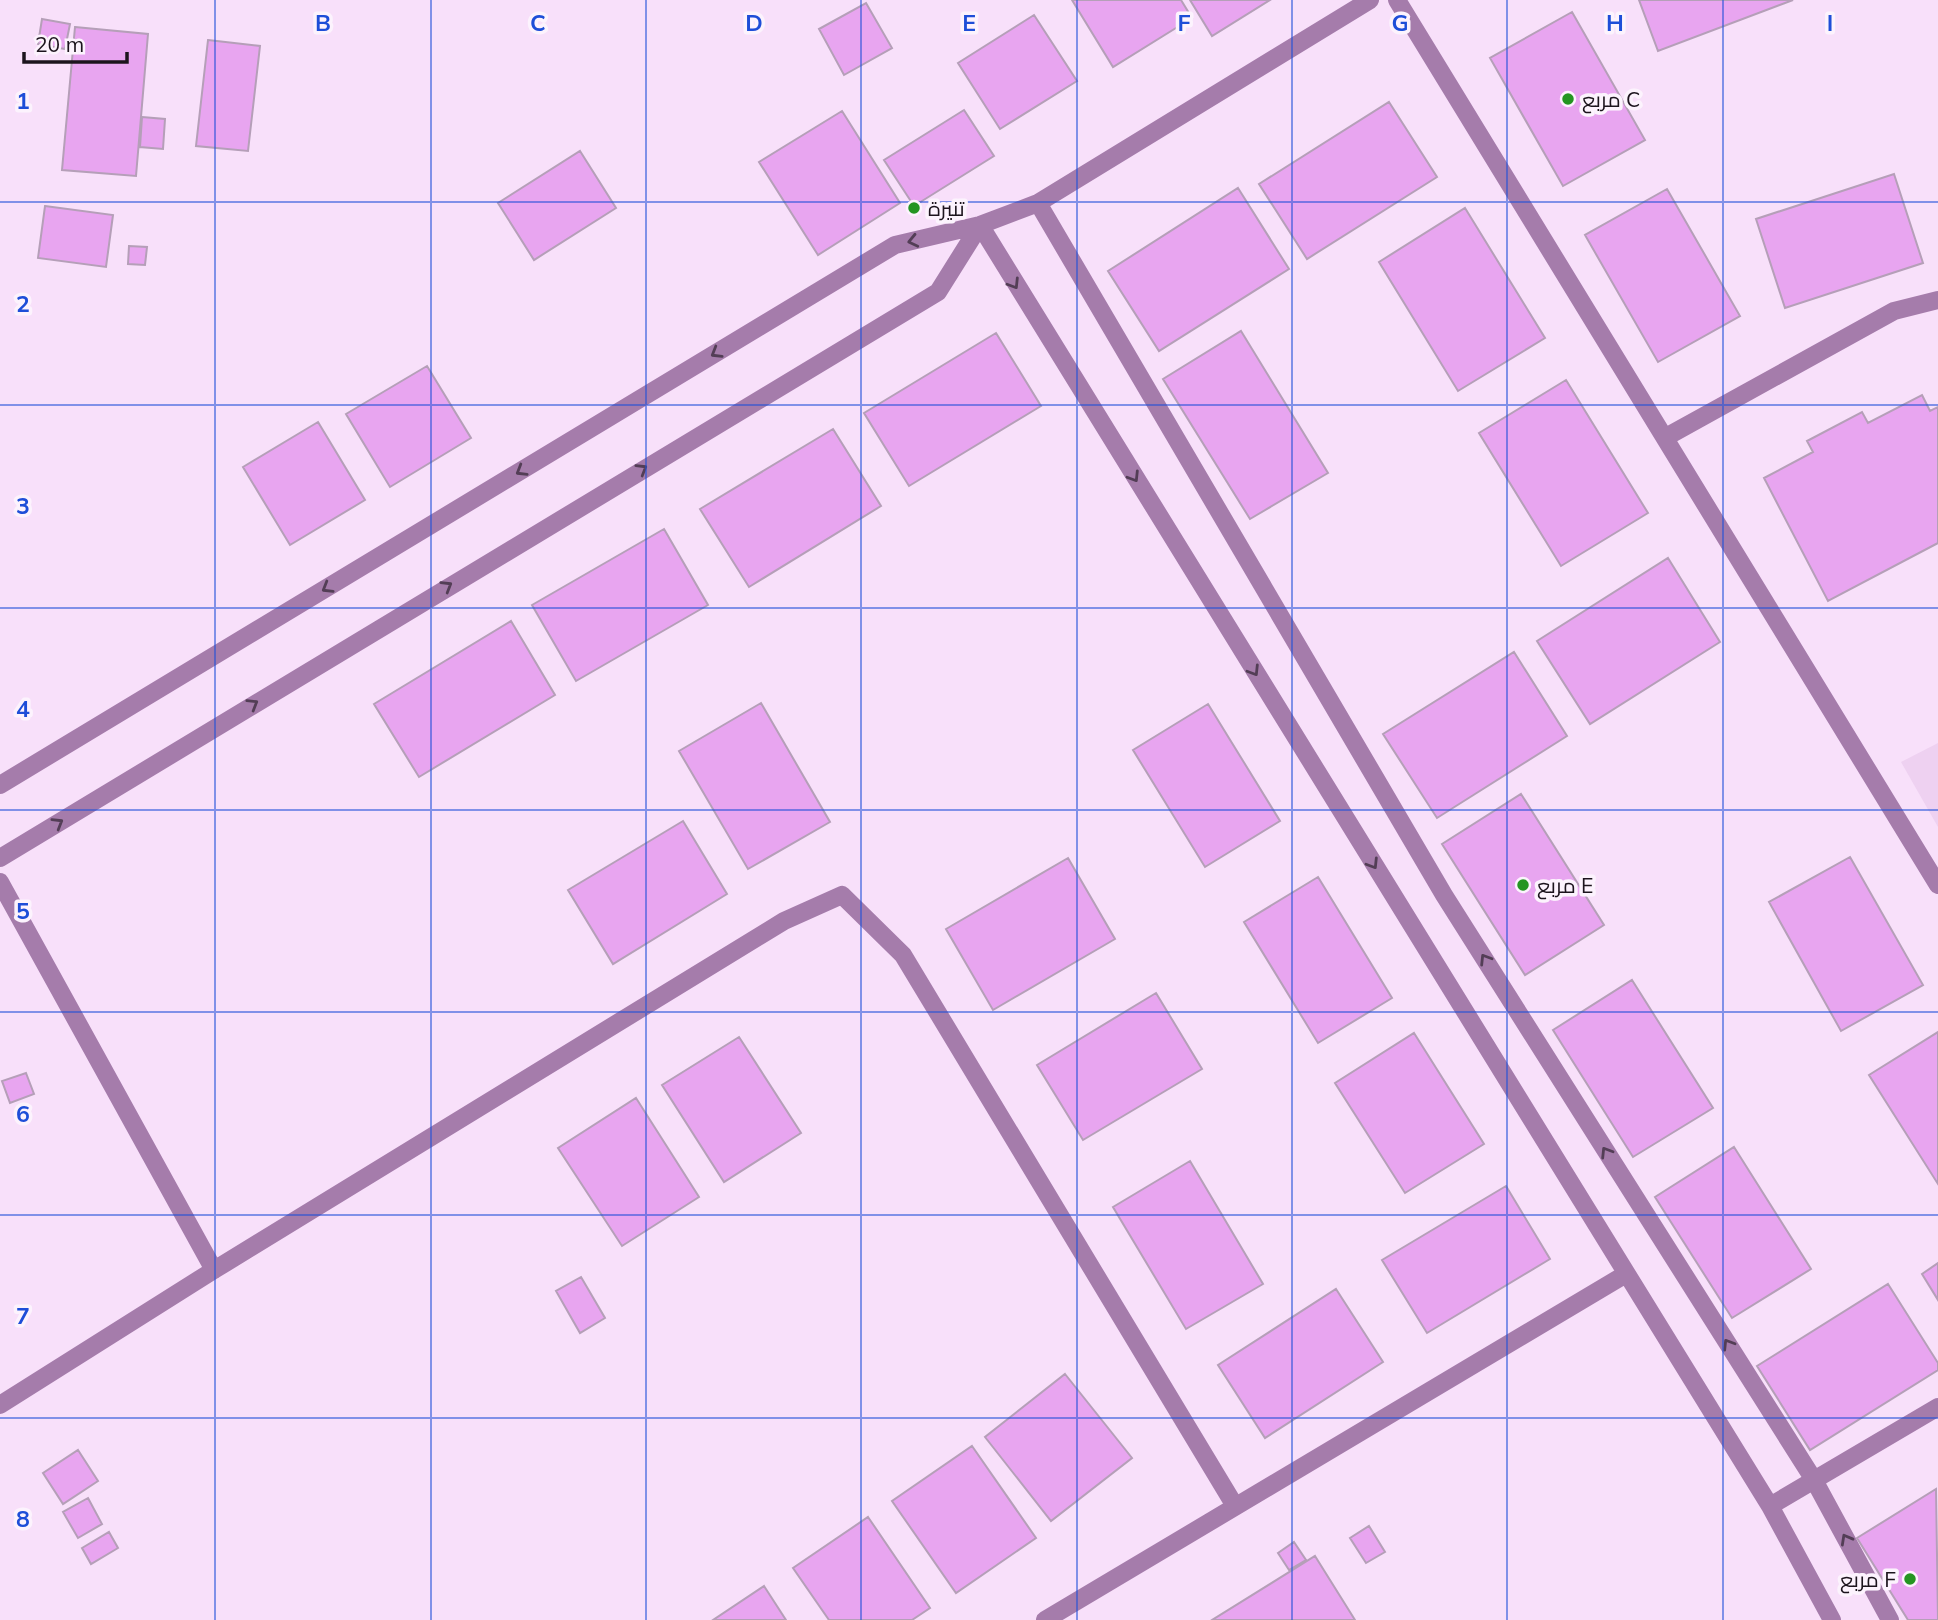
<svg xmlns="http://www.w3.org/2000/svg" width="1938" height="1620" font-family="Mulish,Cairo,sans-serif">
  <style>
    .built { fill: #eed1f1 }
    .building { fill: #e8a5f0; stroke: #b59fb8; stroke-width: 2 }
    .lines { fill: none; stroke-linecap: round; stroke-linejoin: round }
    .minor { stroke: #a57cab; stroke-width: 18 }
    .oneway { stroke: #533e56 }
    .grid { fill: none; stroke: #1d4ed8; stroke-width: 2; stroke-opacity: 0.55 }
    .poi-dot { fill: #249522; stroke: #fcf3fd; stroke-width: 2.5 }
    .labels { text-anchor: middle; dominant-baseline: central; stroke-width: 7; stroke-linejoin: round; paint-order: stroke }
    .poi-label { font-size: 21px; fill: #1c141d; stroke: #fcf3fd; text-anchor: start }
    .grid-label { font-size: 23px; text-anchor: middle; font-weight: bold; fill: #1d4ed8; stroke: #fcf3fd; stroke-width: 7; stroke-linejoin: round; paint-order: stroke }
  </style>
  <rect width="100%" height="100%" fill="#f8e0fa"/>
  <!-- built -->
  <path class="built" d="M1938 743V827L1901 762Z"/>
  <!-- building -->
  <path class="building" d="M1072 0H1181L1192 18 1113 67Z
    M1190 0H1270L1212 36Z
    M1639 0H1793L1658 51Z
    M866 3 892 48 844 75 819 29Z
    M1572 12 1645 140 1563 186 1490 58Z
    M1034 15 1077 81 1000 129 958 63Z
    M42 19 70 24 65 49 38 44Z
    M75 27 148 34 136 176 62 170Z
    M208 40 260 46 248 151 196 146Z
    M1389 102 1437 177 1307 259 1259 184Z
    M964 110 994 156 914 206 884 160Z
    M842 111 900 203 818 255 759 162Z
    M142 117 165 119 163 149 140 147Z
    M580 151 616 208 534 260 498 203Z
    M1894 174 1923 263 1785 308 1756 219Z
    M1238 188 1289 269 1159 351 1108 271Z
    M1667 189 1740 316 1658 362 1585 235Z
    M45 206 113 215 106 267 38 258Z
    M1465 208 1545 338 1458 391 1379 262Z
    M129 246 147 247 145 265 128 264Z
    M1241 331 1328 473 1250 519 1163 379Z
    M996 333 1041 406 909 486 864 413Z
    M427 366 471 438 390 487 346 414Z
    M1566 380 1648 513 1561 566 1479 433Z
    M1922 395 1930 411 1938 407V543L1828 601 1764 478 1813 452 1807 441 1862 412 1868 423Z
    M318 422 365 500 290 545 243 467Z
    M833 429 881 506 749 587 700 509Z
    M664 529 708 605 576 681 532 605Z
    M1668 558 1720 642 1590 724 1537 641Z
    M511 621 555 695 419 777 374 704Z
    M1514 652 1567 736 1437 818 1383 734Z
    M761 703 830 822 748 869 679 751Z
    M1208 704 1280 821 1205 867 1133 750Z
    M1521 794 1604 925 1525 975 1442 844Z
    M683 821 727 894 613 964 568 890Z
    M1850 857 1923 985 1841 1031 1769 902Z
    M1068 858 1115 939 993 1010 946 929Z
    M1318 877 1392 998 1318 1043 1244 922Z
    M1632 980 1713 1108 1633 1157 1553 1030Z
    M1156 993 1202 1069 1083 1140 1037 1065Z
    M1938 1032V1184L1869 1075Z
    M1414 1033 1484 1144 1405 1193 1335 1083Z
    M739 1037 801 1133 724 1182 662 1085Z
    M26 1073 34 1094 10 1103 2 1081Z
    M636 1098 699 1197 622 1246 558 1148Z
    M1734 1147 1811 1269 1732 1318 1655 1197Z
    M1190 1161 1263 1284 1186 1329 1113 1207Z
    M1506 1186 1550 1259 1427 1333 1382 1260Z
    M1938 1263V1300L1922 1274Z
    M581 1277 605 1318 580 1333 556 1291Z
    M1888 1284 1938 1363V1370L1810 1450 1757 1366Z
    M1336 1289 1383 1362 1265 1438 1218 1365Z
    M1065 1374 1132 1458 1051 1521 985 1437Z
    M972 1446 1036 1538 956 1593 892 1501Z
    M78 1450 98 1481 63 1504 43 1473Z
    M1936 1489 1938 1620H1908L1857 1538Z
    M88 1498 102 1524 78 1538 63 1512Z
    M868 1517 930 1608 912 1620H829L793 1568Z
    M1369 1526 1385 1552 1366 1563 1350 1538Z
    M109 1532 118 1548 91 1564 82 1548Z
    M1294 1542 1306 1560 1289 1570 1278 1553Z
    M1315 1556 1355 1620H1212Z
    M764 1586 786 1620H713Z"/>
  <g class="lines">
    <!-- minor -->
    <path class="minor" d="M1397 0 1938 885
      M1038 203 1444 895 1814 1480 1890 1620
      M980 225 1770 1506 1832 1620
      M1666 437 1894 311 1938 300
      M0 785 895 245 980 225 1038 203 1370 0
      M0 858 938 292 980 225
      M0 882 214 1270
      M0 1405 214 1270 784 921 842 895 903 955 1235 1506
      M1770 1506 1938 1407
      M1045 1620 1626 1274"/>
  </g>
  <!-- one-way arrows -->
  <defs><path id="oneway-chevron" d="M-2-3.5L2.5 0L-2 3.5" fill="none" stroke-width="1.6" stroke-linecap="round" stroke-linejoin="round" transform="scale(1.75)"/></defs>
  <g class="oneway">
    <use href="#oneway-chevron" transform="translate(913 241) rotate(167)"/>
    <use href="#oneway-chevron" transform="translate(1014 284) rotate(58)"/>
    <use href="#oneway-chevron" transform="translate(716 353) rotate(149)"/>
    <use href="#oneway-chevron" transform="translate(642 469) rotate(-31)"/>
    <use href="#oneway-chevron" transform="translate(521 471) rotate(149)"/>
    <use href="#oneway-chevron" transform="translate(1134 477) rotate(58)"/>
    <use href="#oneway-chevron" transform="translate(447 586) rotate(-31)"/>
    <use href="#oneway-chevron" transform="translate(327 588) rotate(149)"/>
    <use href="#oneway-chevron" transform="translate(1254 671) rotate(58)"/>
    <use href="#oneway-chevron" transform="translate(253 704) rotate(-31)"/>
    <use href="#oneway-chevron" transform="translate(58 823) rotate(-31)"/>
    <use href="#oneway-chevron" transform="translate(1373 864) rotate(58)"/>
    <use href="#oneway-chevron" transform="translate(1485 959) rotate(-122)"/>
    <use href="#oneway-chevron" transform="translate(1606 1152) rotate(-122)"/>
    <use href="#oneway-chevron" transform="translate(1728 1344) rotate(-122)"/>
    <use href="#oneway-chevron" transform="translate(1846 1539) rotate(-119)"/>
  </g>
  <!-- grid -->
  <path class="grid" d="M215 0V1620M431 0V1620M646 0V1620M861 0V1620M1077 0V1620M1292 0V1620M1507 0V1620M1723 0V1620M0 202H1938M0 405H1938M0 608H1938M0 810H1938M0 1012H1938M0 1215H1938M0 1418H1938"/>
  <!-- markers -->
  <g class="poi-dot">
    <circle cx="1568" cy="99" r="7"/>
    <circle cx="914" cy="208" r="7"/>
    <circle cx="1523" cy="885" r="7"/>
    <circle cx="1910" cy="1579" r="7"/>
  </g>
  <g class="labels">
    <!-- poi labels -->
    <g class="poi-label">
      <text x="1582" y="99">مربع C</text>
      <text x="928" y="208">تنيرة</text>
      <text x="1537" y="885">مربع E</text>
      <text x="1896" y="1579" text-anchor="end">مربع F</text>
    </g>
  </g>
  <g class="grid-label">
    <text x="323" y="31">B</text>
    <text x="538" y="31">C</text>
    <text x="754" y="31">D</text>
    <text x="969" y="31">E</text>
    <text x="1184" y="31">F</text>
    <text x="1400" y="31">G</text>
    <text x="1615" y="31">H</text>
    <text x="1830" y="31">I</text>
    <text x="23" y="109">1</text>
    <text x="23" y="312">2</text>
    <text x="23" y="514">3</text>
    <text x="23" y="717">4</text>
    <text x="23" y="919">5</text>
    <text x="23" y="1122">6</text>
    <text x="23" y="1324">7</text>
    <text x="23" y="1527">8</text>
  </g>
  <!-- scale -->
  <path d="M24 52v10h103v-10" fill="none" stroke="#1c141d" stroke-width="3.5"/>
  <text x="35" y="52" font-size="21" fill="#1c141d" stroke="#fcf3fd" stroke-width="5" paint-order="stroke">20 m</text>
</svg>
